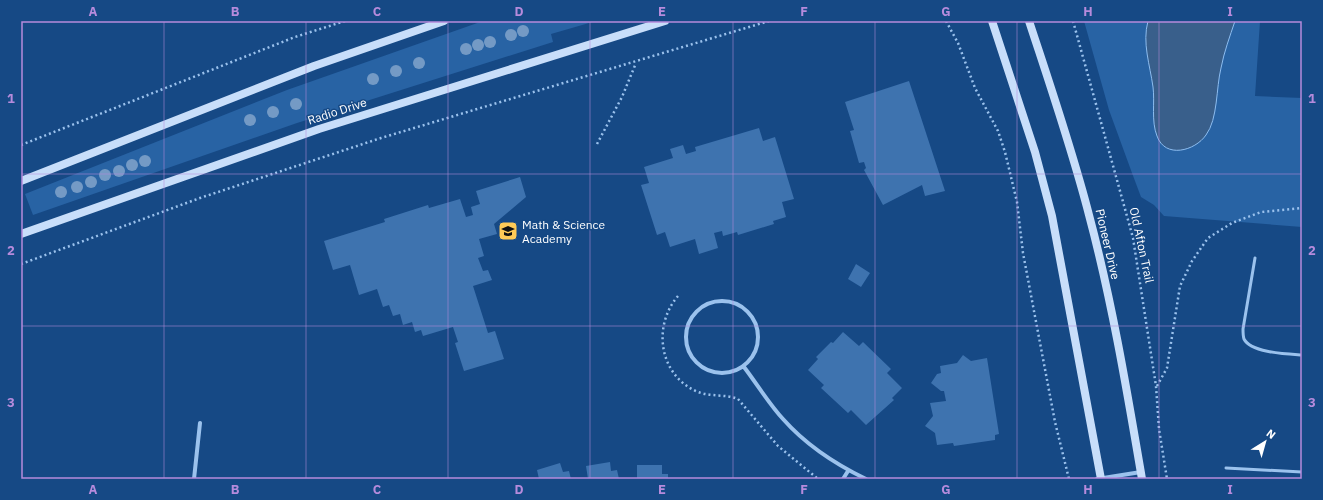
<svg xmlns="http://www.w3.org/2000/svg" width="1323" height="500" font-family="'IBM Plex Sans',sans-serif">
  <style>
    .green { fill: #2863a4 }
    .water { fill: #395f8b; stroke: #8dbdf0 }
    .building { fill: #3e73af }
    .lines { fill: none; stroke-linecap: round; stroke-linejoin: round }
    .path { stroke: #9bc2ed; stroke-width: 2.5; stroke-dasharray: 2 3; stroke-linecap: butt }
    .lane { stroke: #9bc2ed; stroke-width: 3 }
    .street { stroke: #9bc2ed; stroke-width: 4 }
    .secondary { stroke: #c8defa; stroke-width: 8 }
    .tree { fill: #749ac5 }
    .grid { fill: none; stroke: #b68bdc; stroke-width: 1; stroke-opacity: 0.55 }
    .labels { text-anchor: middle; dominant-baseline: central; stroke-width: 3; stroke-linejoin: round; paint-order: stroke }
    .street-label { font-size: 12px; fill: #fff; stroke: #164985 }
    .poi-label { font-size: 12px; fill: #fff; stroke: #164985; text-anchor: start }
    .neatline { fill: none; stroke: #b68bdc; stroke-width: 1.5 }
    .grid-label { font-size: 13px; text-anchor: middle; font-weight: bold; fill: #b68bdc }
  </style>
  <rect width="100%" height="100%" fill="#164985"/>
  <!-- green -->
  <path class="green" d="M483 21H596L551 34 553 42 297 123 33 215 25 194 287 90Z
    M1084 21H1260L1255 96 1302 98V227L1164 216 1154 205 1141 197 1132 173 1109 110Z"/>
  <!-- water -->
  <path class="water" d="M1148 21H1235C1230 36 1224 52 1221 68 1216 88 1218 119 1206 135 1195 151 1165 159 1157 136 1151 121 1155 102 1153 87 1150 65 1142 43 1148 21Z"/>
  <!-- building -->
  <path class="building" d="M909 81 945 191 925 196 922 185 883 205 864 170 866 168 864 162 859 163 850 131 854 130 845 102Z
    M759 128 763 141 775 137 794 199 782 202 786 217 773 221 774 224 738 235 737 232 723 236 722 231 714 233 718 248 699 254 695 239 670 247 665 232 657 235 641 185 649 183 644 167 673 158 670 149 683 145 686 154 696 151 695 147Z
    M520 177 526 197 494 224 497 234 479 239 484 256 478 258 483 271 488 270 492 280 473 286 488 333 495 331 504 359 464 371 455 343 458 342 453 327 423 336 421 330 415 332 412 322 403 325 400 314 393 316 389 305 383 307 377 289 359 295 350 265 333 270 324 241 385 222 384 219 428 205 429 208 460 199 466 217 473 215 471 207 480 204 476 191Z
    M856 264 870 273 861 287 848 279Z
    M843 332 859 346 863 342 891 369 887 373 902 388 892 398 894 400 866 425 851 410 848 413 821 388 824 385 808 370 818 359 816 357 831 342 833 343Z
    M963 355 971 361 987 358 999 434 995 435V440L954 446 953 443 937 445 935 433 925 426 933 416 930 403 946 401 944 391H941L931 383 937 374 941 373 940 366 957 363Z
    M610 462 611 471 617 470 619 479H588L586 466Z
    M560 463 563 472 569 471 571 479H539L537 470Z
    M637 465H662V474H668V479H637Z"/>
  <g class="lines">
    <!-- path -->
    <path class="path" d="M946 21 958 43 975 88 998 131 1005 152 1017 202 1023 253 1055 422 1069 479
      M1073 21 1133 238 1156 386 1159 429 1167 479
      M597 144 622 97 636 63
      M21 145 295 37 345 21
      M21 264 200 198 381 138 769 21
      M678 296C652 326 659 376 698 392 711 397 726 394 738 399L778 446 818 479
      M1157 386 1167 368 1180 286 1192 261 1208 238 1232 223 1261 212 1302 208"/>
    <!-- lane -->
    <path class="lane" d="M1255 258 1243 329C1243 332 1243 336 1244 339 1251 353 1288 354 1302 355
      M1226 468 1302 472"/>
    <!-- street -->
    <path class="street" d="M686 337a36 36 0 1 1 72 0a36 36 0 1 1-72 0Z
      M744 367C757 384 769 404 783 419 806 445 835 464 866 479
      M194 479 200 423
      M843 479 848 471
      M1097 479 1141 472"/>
    <!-- secondary -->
    <path class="secondary" d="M992 21 1035 152 1052 216 1101 479
      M1029 21C1050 85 1072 149 1089 215 1112 301 1127 391 1142 479
      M21 181 314 66 444 21
      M21 234 319 129 665 21"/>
  </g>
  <!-- trees -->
  <g class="tree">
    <circle cx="523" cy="31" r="6"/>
    <circle cx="511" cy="35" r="6"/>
    <circle cx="490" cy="42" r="6"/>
    <circle cx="478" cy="45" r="6"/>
    <circle cx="466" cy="49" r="6"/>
    <circle cx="419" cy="63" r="6"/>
    <circle cx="396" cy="71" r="6"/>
    <circle cx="373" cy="79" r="6"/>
    <circle cx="296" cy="104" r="6"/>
    <circle cx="273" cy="112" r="6"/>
    <circle cx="250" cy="120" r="6"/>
    <circle cx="145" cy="161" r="6"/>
    <circle cx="132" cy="165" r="6"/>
    <circle cx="119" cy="171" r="6"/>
    <circle cx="105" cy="175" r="6"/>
    <circle cx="91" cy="182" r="6"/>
    <circle cx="77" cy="187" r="6"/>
    <circle cx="61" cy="192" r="6"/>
  </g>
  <!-- grid -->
  <path class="grid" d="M164 21V479M306 21V479M448 21V479M590 21V479M733 21V479M875 21V479M1017 21V479M1159 21V479M21 174H1302M21 326H1302"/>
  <!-- icons -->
  <defs>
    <symbol id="school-square" viewBox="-11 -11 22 22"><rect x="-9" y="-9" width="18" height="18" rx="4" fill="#ffcb57" stroke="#164985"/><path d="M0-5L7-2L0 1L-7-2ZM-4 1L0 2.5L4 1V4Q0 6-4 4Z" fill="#111"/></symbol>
  </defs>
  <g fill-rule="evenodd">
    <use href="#school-square" x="497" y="220" width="22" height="22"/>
  </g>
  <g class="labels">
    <!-- street labels -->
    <g class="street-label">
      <text transform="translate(337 111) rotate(-18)">Radio Drive</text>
      <text transform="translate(1108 244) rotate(77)">Pioneer Drive</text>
      <text transform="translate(1142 245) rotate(78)">Old Afton Trail</text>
    </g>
    <!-- poi labels -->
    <g class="poi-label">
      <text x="522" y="224">Math &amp; Science<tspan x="522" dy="14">Academy</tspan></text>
    </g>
  </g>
  <!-- border -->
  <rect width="1323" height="500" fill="none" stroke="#164985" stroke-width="44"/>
  <!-- north arrow -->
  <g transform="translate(1265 442) rotate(37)" stroke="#164985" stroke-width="3" paint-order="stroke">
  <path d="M0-3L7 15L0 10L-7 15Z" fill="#ffffff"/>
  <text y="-6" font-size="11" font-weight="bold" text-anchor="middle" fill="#ffffff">N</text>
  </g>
  <rect x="22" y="22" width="1279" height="456" class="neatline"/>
  <g class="grid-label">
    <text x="93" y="16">A</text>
    <text x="235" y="16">B</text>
    <text x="377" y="16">C</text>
    <text x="519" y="16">D</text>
    <text x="662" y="16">E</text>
    <text x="804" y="16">F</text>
    <text x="946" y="16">G</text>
    <text x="1088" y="16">H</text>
    <text x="1230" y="16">I</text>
    <text x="11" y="103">1</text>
    <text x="1312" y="103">1</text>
    <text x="11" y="255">2</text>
    <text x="1312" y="255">2</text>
    <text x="11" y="407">3</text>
    <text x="1312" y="407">3</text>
    <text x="93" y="494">A</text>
    <text x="235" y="494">B</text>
    <text x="377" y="494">C</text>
    <text x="519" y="494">D</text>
    <text x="662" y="494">E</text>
    <text x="804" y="494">F</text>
    <text x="946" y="494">G</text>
    <text x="1088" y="494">H</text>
    <text x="1230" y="494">I</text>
  </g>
</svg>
